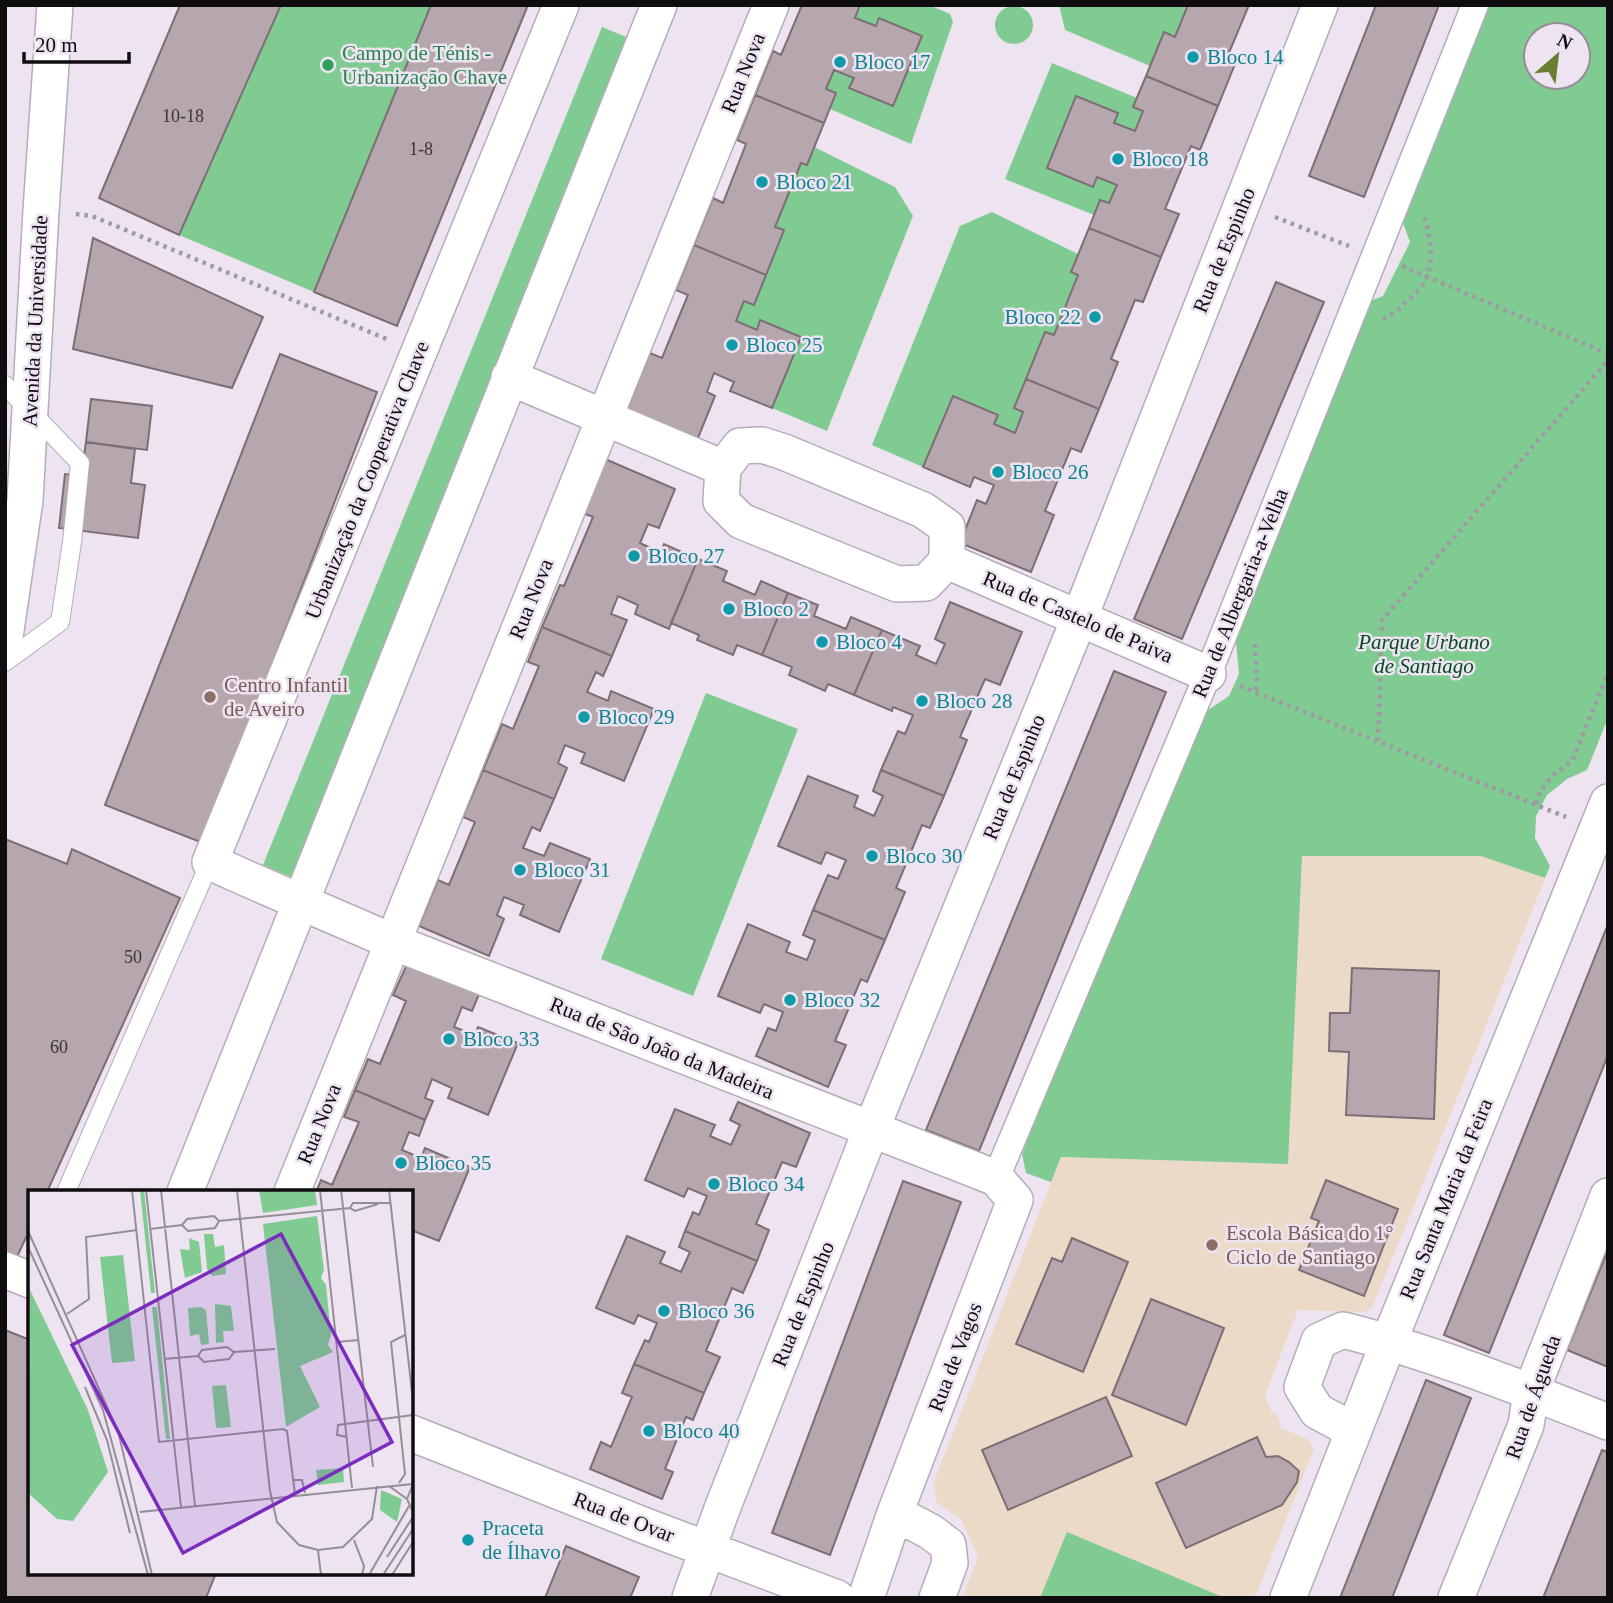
<svg xmlns="http://www.w3.org/2000/svg" width="1613" height="1603" font-family="'Times New Roman',serif">
  <style>
    .education { fill: #ecdac9 }
    .green { fill: #7fcb91; fill-rule: evenodd }
    .building { fill: #b6a6ad; stroke: #7d6e75; stroke-width: 2 }
    .lines { fill: none; stroke-linecap: round; stroke-linejoin: round }
    .service-casing { stroke: #b6acb9; stroke-width: 20 }
    .pedestrian-casing { stroke: #b6acb9; stroke-width: 29 }
    .minor-casing { stroke: #b6acb9; stroke-width: 38 }
    .path { stroke: #a098a3; stroke-width: 4.5; stroke-dasharray: 3.5 5; stroke-linecap: butt }
    .service { stroke: #fff; stroke-width: 18 }
    .pedestrian { stroke: #fff; stroke-width: 26 }
    .minor { stroke: #fff; stroke-width: 35 }
    .culture-dot { fill: #0f9aa8; stroke: #ede3f1; stroke-width: 2.5 }
    .leisure-dot { fill: #2e9e5b; stroke: #ede3f1; stroke-width: 2.5 }
    .education-dot { fill: #8d6e63; stroke: #ede3f1; stroke-width: 2.5 }
    .labels { text-anchor: middle; dominant-baseline: central; stroke-width: 5; stroke-linejoin: round; paint-order: stroke }
    .number-label { font-size: 18px; fill: #3a3338 }
    .leisure-label { font-size: 21px; fill: #27864d; stroke: #ede3f1; text-anchor: start }
    .culture-label { font-size: 21px; fill: #0d838f; stroke: #ede3f1; text-anchor: start }
    .street-label { font-size: 21px; fill: #100d11; stroke: #ede3f1 }
    .park-label { font-size: 21px; font-style: italic; fill: #044b21; stroke: #ede3f1 }
    .education-label { font-size: 21px; fill: #785e54; stroke: #ede3f1; text-anchor: start }
    .inset-road { fill: none; stroke: #958d97; stroke-width: 2 }
    .view { fill: #7b2cbf; fill-opacity: 0.15; stroke: #7b2cbf; stroke-width: 3.5 }
    .inset-edge { fill: none; stroke: #100d11; stroke-width: 3.5 }
  </style>
  <rect width="100%" height="100%" fill="#ede3f1"/>
  <!-- education -->
  <path class="education" d="M1301 856H1481L1545 878 1424 1181 1372 1308 1364 1312 1298 1310 1265 1395 1272 1413H1276L1280 1421 1279 1427 1307 1439 1314 1449 1255 1598H962L978 1557 961 1519 937 1503 933 1484 1061 1157 1288 1164Z"/>
  <!-- green -->
  <path class="green" d="M272 5H440L326 299 314 292 179 235Z
    M860 5H929L950 14 953 22 911 144 830 109 836 93 826 89 834 70 854 78 850 88 893 106 922 36 880 18 876 26 855 18Z
    M1059 5H1188L1175 37 1163 33 1150 66 1065 30Z
    M1484 5H1608V718L1587 770 1567 779 1547 795 1536 816 1535 838 1550 866 1545 878 1481 856H1302L1288 1164 1061 1157 1051 1182 1026 1173 1022 1154 1196 718 1229 696 1239 674 1235 631 1363 304 1383 296 1410 242 1400 215ZM1536 35H1578V77H1536Z
    M995 25a19 19 0 1 1 38 0a19 19 0 1 1-38 0Z
    M602 27 631 39 291 877 263 865Z
    M1052 63 1137 98 1133 107 1143 111 1135 131 1114 123 1118 113 1076 96 1047 168 1092 187 1097 177 1117 185 1109 203 1100 200 1094 215 1005 179Z
    M814 147 895 187 913 216 827 431 772 408 800 337 760 321 757 330 736 321 744 301 754 304 784 231 775 227 801 163 807 165Z
    M992 212 1078 254 1071 272 1078 275 1054 335 1045 332 1014 408 1023 412 1015 433 994 424 997 415 953 396 923 467 872 445 960 226Z
    M706 693 798 729 693 996 601 959Z
    M1067 1532 1225 1598H1040Z"/>
  <!-- building -->
  <path class="building" d="M180 5H281L179 235 99 198Z
    M431 5H528L397 326 314 292Z
    M802 5H860L855 18 876 26 879 18 922 36 893 106 849 88 854 78 834 70 826 89 836 93 824 123 755 95 773 51 781 55Z
    M1188 5H1249L1228 55 1237 59 1218 106 1146 76 1164 32 1175 37Z
    M1376 5H1439L1364 197 1309 176Z
    M1146 76 1218 106 1200 150 1191 146 1165 209 1179 214 1161 257 1089 228 1100 200 1109 203 1117 185 1097 177 1093 187 1047 168 1076 96 1118 113 1114 123 1135 131 1143 111 1133 107Z
    M755 95 824 123 807 165 801 163 775 227 784 230 766 275 694 245 713 198 723 203 746 144 737 140Z
    M1089 228 1161 257 1143 302 1135 300 1111 359 1118 362 1099 409 1026 379 1045 332 1054 335 1078 275 1071 272Z
    M93 238 263 317 232 388 73 349Z
    M694 245 766 275 754 305 744 301 736 321 757 330 760 320 801 337 772 408 730 391 734 382 714 373 707 392 715 396 698 438 627 410 650 353 662 358 688 295 676 290Z
    M1276 282 1324 302 1182 639 1134 619Z
    M280 354 377 392 203 843 105 805Z
    M1026 379 1099 409 1081 452 1071 448 1045 511 1054 515 1031 572 960 543 977 500 986 504 994 485 974 477 970 487 923 467 953 396 998 415 994 424 1015 433 1023 412 1014 408Z
    M91 399 152 406 147 450 86 442Z
    M86 442 135 449 131 483 145 485 138 538 59 528 65 474 81 476Z
    M605 459 675 489 659 528 648 524 640 543 661 553 664 544 698 559 669 629 635 614 638 605 618 596 611 614 627 620 612 656 542 627 560 585 564 586 593 517 583 513Z
    M698 559 727 571 723 581 755 595 761 581 788 593 762 655 737 645 733 655 697 640 699 635 671 623Z
    M788 593 818 605 814 616 846 629 851 617 882 630 854 695 828 684 825 691 789 675 792 667 762 655Z
    M950 602 1022 632 1000 685 985 679 960 737 967 740 944 796 881 770 898 731 905 734 913 715 893 707 892 711 854 695 882 630 920 646 916 655 936 664 945 644 935 639Z
    M542 627 612 656 603 676 596 672 587 692 608 701 611 691 654 709 624 781 581 763 585 753 565 745 558 763 567 768 554 799 483 770 502 724 513 729 539 666 528 662Z
    M1114 671 1166 692 979 1151 926 1130Z
    M483 770 554 799 540 831 532 827 523 848 544 856 550 843 590 859 559 932 520 915 524 905 504 897 497 915 504 919 489 956 419 926 438 880 449 885 475 822 463 817Z
    M881 770 944 796 930 828 922 825 896 888 905 892 885 940 813 910 828 875 838 879 846 860 826 852 821 864 778 846 808 776 858 796 854 807 874 816 883 796 873 791Z
    M5 839 67 864 72 849 180 898 47 1192H30V1229L16 1259 5 1254Z
    M813 910 885 940 867 982 861 979 835 1041 846 1045 828 1087 756 1056 768 1028 776 1031 783 1012 764 1004 760 1013 718 996 748 924 790 942 786 952 807 960 815 940 803 935Z
    M1608 924V1055L1489 1353 1444 1335Z
    M408 962 480 992 472 1011 462 1007 454 1027 475 1035 478 1027 518 1043 488 1115 448 1098 452 1088 432 1079 425 1098 433 1101 425 1120 355 1090 368 1059 380 1064 406 1001 393 995Z
    M1352 968 1439 971 1434 1119 1346 1115 1349 1052 1329 1051 1330 1013H1350Z
    M355 1090 425 1120 419 1136 409 1132 402 1150 421 1158 425 1148 470 1167 439 1241 411 1230V1192H316L321 1180 332 1185 359 1122 344 1117Z
    M738 1102 810 1133 796 1167 782 1162 756 1224 769 1230 757 1261 685 1231 693 1212 699 1215 707 1196 688 1188 684 1197 645 1180 675 1109 715 1125 710 1136 731 1145 740 1125 730 1120Z
    M1326 1180 1398 1209 1364 1296 1299 1270 1319 1221 1311 1218Z
    M903 1181 961 1202 830 1555 772 1533Z
    M685 1231 757 1261 743 1293 732 1288 706 1351 720 1357 704 1393 634 1364 645 1340 649 1342 657 1323 638 1315 634 1324 596 1308 627 1236 665 1252 660 1263 681 1272 690 1252 679 1247Z
    M1072 1238 1128 1262 1083 1372 1016 1344 1052 1258 1062 1262Z
    M1608 1250V1367L1567 1350Z
    M1151 1299 1224 1328 1186 1425 1112 1395Z
    M5 1330 30 1340V1573H216L206 1598H5Z
    M634 1364 704 1393 693 1420 686 1417 665 1469 673 1472 662 1499 590 1469 601 1442 611 1447 632 1397 622 1393Z
    M1426 1380 1471 1398 1392 1598H1340Z
    M1106 1397 1132 1456 1008 1510 982 1450Z
    M1257 1437 1266 1457 1278 1456 1289 1462 1299 1471 1297 1482 1282 1505 1186 1548 1156 1483Z
    M1602 1450 1608 1452V1598H1543Z
    M566 1546 639 1577 630 1598H545Z"/>
  <g class="lines">
    <defs>
      <path id="service" d="M5 385 80 463 72 542 60 622 5 662
        M66 1192 210 862"/>
      <path id="pedestrian" d="M996 1178 1208 674 1475 5"/>
      <path id="minor" d="M561 5 210 862C271 890 332 915 393 942L996 1178 1015 1200 895 1513 866 1598
        M509 377 723 468
        M762 445 784 452 923 510 947 527V561L926 583 897 584 741 521 721 501 723 468 740 446Z
        M947 561 1208 674
        M5 637 25 500 41 211 55 5
        M185 1192C344 797 499 400 659 5
        M292 1192 771 5
        M5 1270 30 1280
        M1354 1431 1317 1411 1302 1387 1319 1341 1343 1330C1434 1353 1521 1388 1608 1422
        M411 1433 648 1527 837 1598
        M895 1513 931 1532 948 1545 950 1563 937 1598
        M690 1598 722 1509 871 1130 1079 619 1320 5
        M1288 1598 1389 1341 1608 802
        M1456 1598 1526 1425 1531 1392 1608 1196"/>
    </defs>
    <!-- service casing -->
    <use href="#service" class="service-casing"/>
    <!-- pedestrian casing -->
    <use href="#pedestrian" class="pedestrian-casing"/>
    <!-- minor casing -->
    <use href="#minor" class="minor-casing"/>
    <!-- path -->
    <path class="path" d="M76 214 92 216 389 340
      M1275 217 1349 246
      M1402 266 1608 354
      M1383 319C1392 316 1398 310 1405 303 1411 297 1420 290 1424 283 1435 263 1431 237 1424 217
      M1255 644 1257 683 1255 692
      M1240 686 1566 817
      M1378 741 1382 620 1598 372 1608 359
      M1536 804 1540 792 1553 775 1572 761 1608 673"/>
    <!-- service -->
    <use href="#service" class="service"/>
    <!-- pedestrian -->
    <use href="#pedestrian" class="pedestrian"/>
    <!-- minor -->
    <use href="#minor" class="minor"/>
  </g>
  <!-- markers -->
  <g class="culture-dot">
    <circle cx="1193" cy="57" r="7"/>
    <circle cx="840" cy="62" r="7"/>
    <circle cx="1118" cy="159" r="7"/>
    <circle cx="762" cy="182" r="7"/>
    <circle cx="1095" cy="317" r="7"/>
    <circle cx="732" cy="345" r="7"/>
    <circle cx="998" cy="472" r="7"/>
    <circle cx="634" cy="556" r="7"/>
    <circle cx="729" cy="609" r="7"/>
    <circle cx="822" cy="642" r="7"/>
    <circle cx="922" cy="701" r="7"/>
    <circle cx="584" cy="717" r="7"/>
    <circle cx="872" cy="856" r="7"/>
    <circle cx="520" cy="870" r="7"/>
    <circle cx="790" cy="1000" r="7"/>
    <circle cx="449" cy="1039" r="7"/>
    <circle cx="401" cy="1163" r="7"/>
    <circle cx="714" cy="1184" r="7"/>
    <circle cx="664" cy="1311" r="7"/>
    <circle cx="649" cy="1431" r="7"/>
    <circle cx="468" cy="1540" r="7"/>
  </g>
  <circle class="leisure-dot" cx="328" cy="65" r="7"/>
  <g class="education-dot">
    <circle cx="210" cy="697" r="7"/>
    <circle cx="1212" cy="1245" r="7"/>
  </g>
  <g class="labels">
    <!-- number labels -->
    <g class="number-label">
      <text x="183" y="116">10-18</text>
      <text x="421" y="149">1-8</text>
      <text x="133" y="957">50</text>
      <text x="59" y="1047">60</text>
    </g>
    <!-- leisure labels -->
    <g class="leisure-label">
      <text x="342" y="53">Campo de Ténis -<tspan x="342" dy="24">Urbanização Chave</tspan></text>
    </g>
    <!-- culture labels -->
    <g class="culture-label">
      <text x="1207" y="57">Bloco 14</text>
      <text x="854" y="62">Bloco 17</text>
      <text x="1132" y="159">Bloco 18</text>
      <text x="776" y="182">Bloco 21</text>
      <text x="1081" y="317" text-anchor="end">Bloco 22</text>
      <text x="746" y="345">Bloco 25</text>
      <text x="1012" y="472">Bloco 26</text>
      <text x="648" y="556">Bloco 27</text>
      <text x="743" y="609">Bloco 2</text>
      <text x="836" y="642">Bloco 4</text>
      <text x="936" y="701">Bloco 28</text>
      <text x="598" y="717">Bloco 29</text>
      <text x="886" y="856">Bloco 30</text>
      <text x="534" y="870">Bloco 31</text>
      <text x="804" y="1000">Bloco 32</text>
      <text x="463" y="1039">Bloco 33</text>
      <text x="415" y="1163">Bloco 35</text>
      <text x="728" y="1184">Bloco 34</text>
      <text x="678" y="1311">Bloco 36</text>
      <text x="663" y="1431">Bloco 40</text>
      <text x="482" y="1528">Praceta<tspan x="482" dy="24">de Ílhavo</tspan></text>
    </g>
    <!-- street labels -->
    <g class="street-label">
      <text transform="translate(743 73) rotate(-68)">Rua Nova</text>
      <text transform="translate(1224 250) rotate(-68)">Rua de Espinho</text>
      <text transform="translate(35 321) rotate(-87)">Avenida da Universidade</text>
      <text transform="translate(367 480) rotate(-68)">Urbanização da Cooperativa Chave</text>
      <text transform="translate(1240 593) rotate(-68)">Rua de Albergaria-a-Velha</text>
      <text transform="translate(531 599) rotate(-68)">Rua Nova</text>
      <text transform="translate(1078 617) rotate(23)">Rua de Castelo de Paiva</text>
      <text transform="translate(1014 777) rotate(-68)">Rua de Espinho</text>
      <text transform="translate(662 1048) rotate(22)">Rua de São João da Madeira</text>
      <text transform="translate(319 1124) rotate(-68)">Rua Nova</text>
      <text transform="translate(1446 1199) rotate(-68)">Rua Santa Maria da Feira</text>
      <text transform="translate(803 1304) rotate(-68)">Rua de Espinho</text>
      <text transform="translate(955 1357) rotate(-69)">Rua de Vagos</text>
      <text transform="translate(1533 1397) rotate(-71)">Rua de Águeda</text>
      <text transform="translate(624 1517) rotate(21)">Rua de Ovar</text>
    </g>
    <!-- park labels -->
    <g class="park-label">
      <text x="1424" y="642">Parque Urbano<tspan x="1424" dy="24">de Santiago</tspan></text>
    </g>
    <!-- education labels -->
    <g class="education-label">
      <text x="224" y="685">Centro Infantil<tspan x="224" dy="24">de Aveiro</tspan></text>
      <text x="1226" y="1233">Escola Básica do 1°<tspan x="1226" dy="24">Ciclo de Santiago</tspan></text>
    </g>
  </g>
  <!-- overview -->
  <g transform="translate(28 1190)">
    <rect width="385" height="385" fill="#ede3f1"/>
    <path d="M112 0H116L127 103H123ZM231 0H287L289 15 235 23ZM289 26 296 80 293 88 298 95 303 145 300 155 305 162 272 176 292 217 258 237 235 34ZM176 44H185L187 57 196 55 198 84 184 86 179 79ZM161 48 171 52 174 82 157 88 152 59 162 60ZM95 65 107 171 84 173 72 67ZM2 100 60 220 80 282 45 331 29 329 0 303ZM187 114 203 116 206 141H195L196 152 188 153ZM124 117H129L142 249H138ZM173 117 178 120 181 154 173 155 171 144 162 146 160 118ZM198 195 203 237 188 238 184 196ZM315 278 316 292 290 295 288 280ZM353 300 374 309 369 332 352 320Z" fill="#7fcb91"/>
    <path class="inset-road" d="M104 0 131 252 255 239 259 241 267 304M118 0 153 317M133 0 167 316M209 0 242 301 249 332 271 355 290 360 315 357 344 329 349 296M292 0 324 298M313 0 345 277M361 0 385 211M322 18 325 13H362M191 31 187 38 160 41 154 35 159 29 186 26 191 31 322 18 327 21 350 14M122 39 154 35M0 41 90 241 124 385M0 57 75 220 120 385M39 124 61 109 58 47 109 40M309 152 330 150M199 157 206 162 201 169 176 172 170 166 174 160ZM206 162 247 159M136 169 170 166M57 197 79 250 102 343M319 247 309 245 310 235 385 225M265 290H274L277 303M371 293 377 284 363 152 377 145M361 296 379 309M384 320 379 309 385 294M112 322 385 294M326 350 336 376 334 385M290 360 293 385M359 367 385 327M341 385 381 316M355 385 385 339M364 385 385 352"/>
    <path class="view" d="M253 44 364 252 155 363 44 155Z"/>
    <rect width="385" height="385" class="inset-edge"/>
  </g>
  <!-- border -->
  <rect width="1613" height="1603" fill="none" stroke="#100d11" stroke-width="14"/>
  <!-- north arrow -->
  <g transform="translate(1557 56) rotate(28)"><circle r="33" fill="#ede3f1" stroke="#958d97" stroke-width="2"/>
  <path d="M0-5L12 26L0 18L-12 26Z" fill="#687e30"/>
  <text y="-10" font-size="19" font-weight="bold" text-anchor="middle" fill="#100d11">N</text>
  </g>
  <!-- scale -->
  <path d="M24 52v10h105v-10" fill="none" stroke="#100d11" stroke-width="3.5"/>
  <text x="35" y="52" font-size="21" fill="#100d11" stroke="#ede3f1" stroke-width="5" paint-order="stroke">20 m</text>
</svg>
